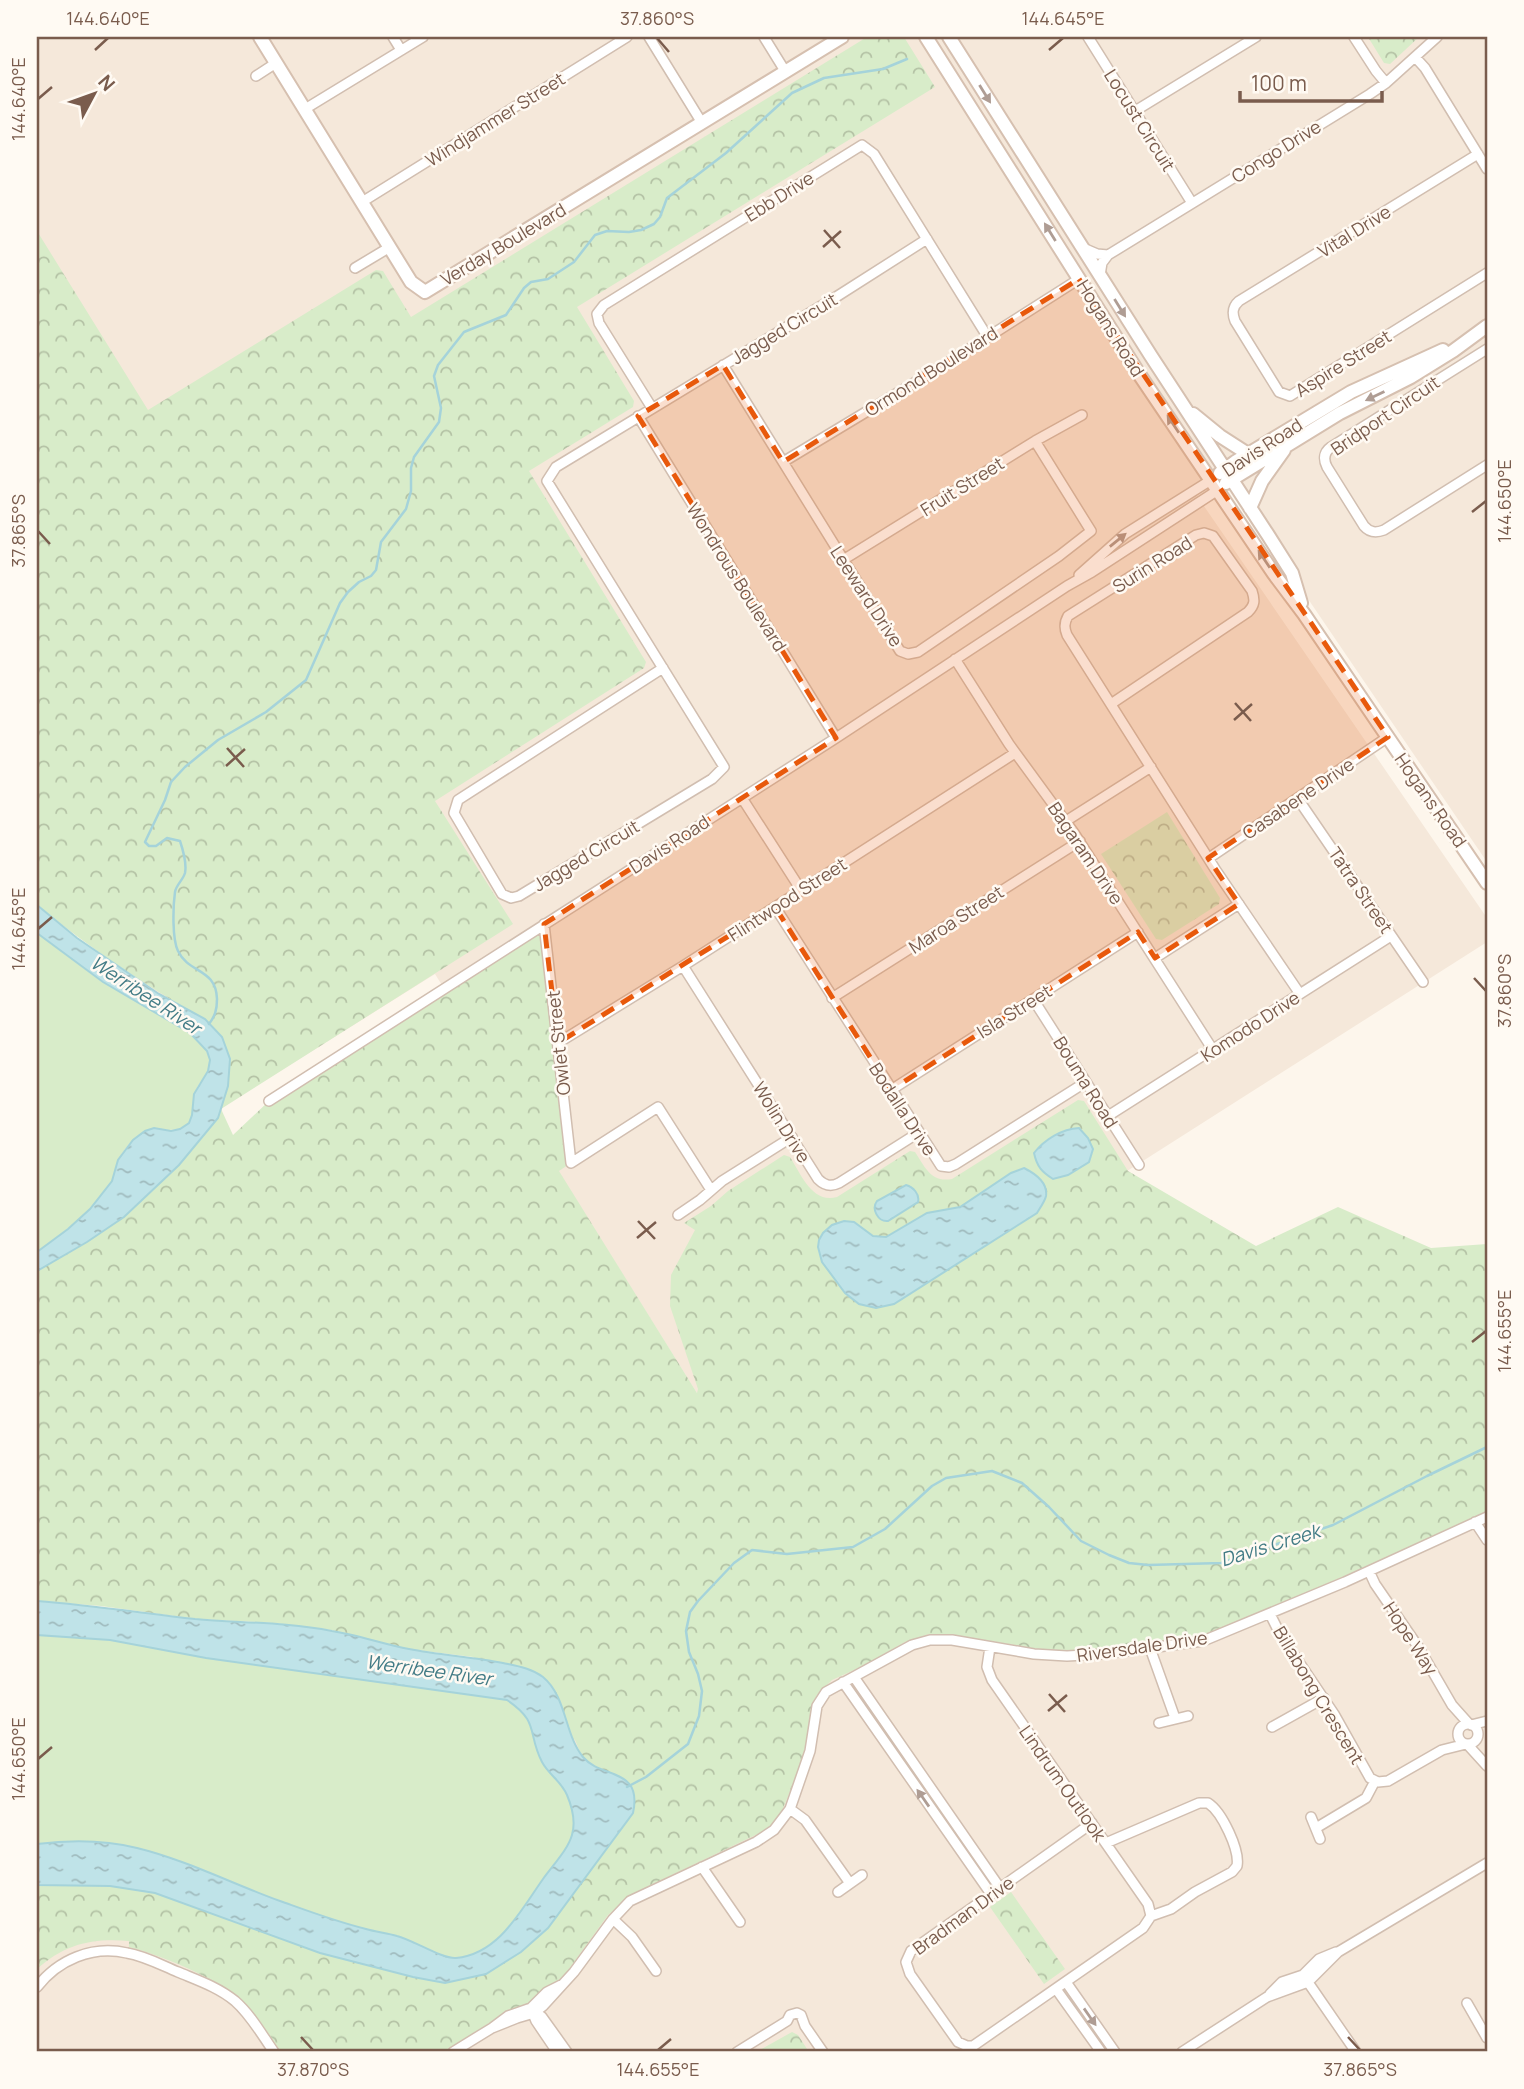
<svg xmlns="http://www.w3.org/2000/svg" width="1524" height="2089" font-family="Manrope,sans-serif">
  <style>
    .residential { fill: #f5e8da }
    .grass { fill: #d8ecc9 }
    .park { fill: url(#park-crowns) }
    .water { fill: url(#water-ripples); stroke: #a5d3da; stroke-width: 2 }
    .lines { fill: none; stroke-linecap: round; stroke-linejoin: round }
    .stream { stroke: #a5d3da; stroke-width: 2.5 }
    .street-casing { stroke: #d1beb0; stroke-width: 12 }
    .secondary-casing { stroke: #d6c0b0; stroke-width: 16 }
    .street { stroke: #fff; stroke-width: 9 }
    .secondary { stroke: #fff; stroke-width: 12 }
    .oneway { fill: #af9d94 }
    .marked { fill: #e8590c; fill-opacity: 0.2; stroke: #e8590c; stroke-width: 5; stroke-dasharray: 14 9; stroke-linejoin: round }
    .ticks { fill: none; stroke: #7a5c4d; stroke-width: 2.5 }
    .labels { text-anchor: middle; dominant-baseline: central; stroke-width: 5; stroke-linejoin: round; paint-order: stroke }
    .street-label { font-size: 18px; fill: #7a5c4d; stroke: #fffaf3 }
    .water-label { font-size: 19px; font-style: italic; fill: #437c86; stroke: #fffaf3 }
    .neatline { fill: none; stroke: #7a5c4d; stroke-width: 2.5 }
    .ticks-label { font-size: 18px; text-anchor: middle; fill: #7a5c4d }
  </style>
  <defs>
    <pattern id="park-crowns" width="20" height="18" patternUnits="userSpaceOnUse" patternTransform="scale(1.75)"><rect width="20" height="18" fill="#d8ecc9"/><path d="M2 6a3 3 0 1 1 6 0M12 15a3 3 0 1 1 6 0" fill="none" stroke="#b4c2a5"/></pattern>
    <pattern id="water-ripples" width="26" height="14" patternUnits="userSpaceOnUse" patternTransform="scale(1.75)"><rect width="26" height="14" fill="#bfe3e8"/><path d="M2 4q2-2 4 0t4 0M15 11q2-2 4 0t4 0" fill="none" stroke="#a0bbbe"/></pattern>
  </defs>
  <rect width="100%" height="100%" fill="#fdf6ec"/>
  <!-- residential -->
  <path class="residential" d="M37 37H1487V862L1223 474 1195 493 1487 918V942L720 1430 435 974 221 1108 228 1086 205 1019 159 994 37 905Z
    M1487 1447V2052H37V1885L702 1691Z"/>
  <!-- grass -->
  <path class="grass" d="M37 933C58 949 79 965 101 981 127 998 194 1026 208 1051 217 1069 198 1080 194 1095 192 1104 195 1113 190 1121 177 1140 153 1119 132 1141 127 1146 120 1155 117 1163 115 1169 115 1177 111 1183 92 1212 64 1232 37 1252Z
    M37 1635 110 1640 206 1658 507 1700C540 1722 527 1733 542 1762 549 1775 561 1780 567 1795 584 1835 566 1848 543 1879 521 1910 499 1954 456 1958 442 1959 413 1940 397 1936 387 1933 376 1932 366 1929 337 1922 308 1911 280 1901 233 1884 186 1860 137 1848 105 1840 69 1840 37 1844Z"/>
  <!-- park -->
  <path class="park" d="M867 37H904L935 87 577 307 634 401 633 407 529 471 646 662 644 668 435 801 513 924 221 1109 233 1135 269 1101 544 924 571 1163 559 1171 697 1393 698 1389 670 1306 671 1275 695 1230 684 1223 711 1206 728 1191 784 1155 790 1157C801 1174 812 1204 837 1197L910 1151 915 1152C925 1167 931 1183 952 1179L1078 1100 1084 1101 1128 1171 1256 1246 1338 1207 1431 1248 1487 1244V1512L1340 1578 1203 1636 1080 1651 1039 1649 949 1634H929L905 1642 863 1666 832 1680 817 1695 811 1709 806 1744 797 1774 782 1811 768 1829 632 1894 608 1915 564 1976 533 2003 509 2011 443 2052H281C270 2036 259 2018 245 2004 222 1980 161 1955 129 1947V1941C92 1938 65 1944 37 1969V1885L110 1886 155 1893 320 1953 413 1977 445 1983 548 1928 633 1813 630 1785C616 1773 590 1767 582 1755 579 1751 577 1744 575 1740L473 1657 408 1649 331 1630 273 1623 196 1619 101 1606 37 1601V1271L87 1242 124 1217 218 1118 205 1019C145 986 90 948 37 905V231L148 410 376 270 383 271 411 317Z
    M1368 37H1419L1390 64 1384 63Z
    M1167 812 1220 898 1219 904 1162 940 1156 939 1101 854Z
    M1011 1892 1065 1969 1044 1984 990 1907Z
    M792 2032 798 2035 809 2052H756Z"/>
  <!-- water -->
  <path class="water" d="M37 905 77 938 159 994 205 1019 222 1037 230 1059 228 1086 218 1118 179 1165 124 1217 87 1242 37 1271V1252L68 1229 90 1209 112 1181 118 1160 133 1140 145 1131 154 1128 171 1131 180 1129 189 1123 192 1115 194 1094 208 1071 210 1060 207 1051 190 1033 103 982 37 933Z
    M1079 1128 1088 1138 1093 1149 1089 1162 1068 1175 1053 1179C1042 1172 1037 1167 1034 1153 1045 1139 1062 1129 1079 1128Z
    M1024 1168C1034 1173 1048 1182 1046 1196 1045 1201 1040 1208 1037 1213L894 1304 876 1308 859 1304 845 1293 822 1262 818 1247 819 1240 823 1233 832 1225 844 1221 854 1222 873 1236 886 1237 927 1213 960 1207 1011 1173Z
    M906 1185C913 1187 920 1194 918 1202L888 1221C878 1222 871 1209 877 1201Z
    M37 1601C90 1605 142 1613 195 1619 240 1623 286 1622 332 1631 358 1635 383 1644 409 1649 440 1655 472 1657 503 1663 517 1666 531 1668 543 1677 567 1697 564 1734 583 1757 601 1779 643 1767 633 1813L548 1928 521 1952 486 1974 445 1983 413 1977 320 1953 155 1893 110 1886 37 1885V1844C69 1840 105 1840 137 1848 186 1860 233 1884 280 1901 308 1911 337 1922 366 1929 376 1932 387 1933 397 1936 413 1940 442 1959 456 1958 499 1954 521 1910 543 1879 566 1848 584 1835 567 1795 561 1781 549 1775 542 1762 527 1733 540 1722 507 1700L206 1658 110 1640 37 1635Z"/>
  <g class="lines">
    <!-- stream -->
    <path class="stream" d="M209 1024C215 1016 217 1010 217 999 216 968 189 974 178 951 172 939 173 906 175 892 176 885 183 880 185 873 187 863 183 850 180 841L167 838 156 846H149L145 842 165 800 171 782 185 767 218 740 266 712 306 680 340 603 348 592 359 582 371 576 376 570 381 542 406 509 411 491V468L414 457 439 422 441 408 434 376 438 365 464 332 506 315 524 288 531 282 548 279 574 262 595 235 607 231 629 232 641 230 654 224 660 217 667 198 726 153 792 93 824 78 883 69 907 59
      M627 1787 646 1777 688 1744 699 1716 702 1691 698 1674 689 1652 686 1631 690 1612 698 1601 734 1563 752 1550 787 1554 853 1547 885 1529 932 1486 946 1478 992 1471 1022 1483 1049 1507 1081 1541 1109 1555 1129 1563 1148 1565 1221 1563 1333 1525 1427 1476 1487 1447"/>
    <defs>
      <path id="street" d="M393 37 401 50
        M649 37 702 123
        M764 37 785 71
        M1088 37 1192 203
        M1354 37 1376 71 1386 83
        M1415 57 1425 68 1487 169
        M256 76 276 63
        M305 109 423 37
        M1135 111 1256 37
        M1478 154 1239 301C1232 307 1232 313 1235 321L1279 392 1290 396 1487 273
        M362 202 627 37
        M1083 248 1097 254 1108 255
        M355 268 390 247
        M1100 275 1102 263 1108 255 1370 94 1386 83 1437 37
        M1487 349 1331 447C1324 452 1323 459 1327 467L1364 526C1370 533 1376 533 1384 530L1487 465
        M723 365 900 651 908 654 918 652 1059 556 1091 531 1035 441
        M652 408 599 323 597 314 604 305 862 145 874 154 987 336
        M638 416 836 738
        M783 462 944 365 1079 279
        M843 560 1035 441 1082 415
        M1079 575 1125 534 1211 480
        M955 659 1009 744 1074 833 1213 1050
        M663 668 458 800 454 813 502 894 511 898 519 896 712 779 724 767 547 481 556 467 836 297 927 239
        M1111 704 1248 612C1255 605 1255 600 1252 591L1213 536 1204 533 1196 535 1068 616C1064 623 1064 628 1067 635L1215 869 1300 994
        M742 798 801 890
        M1298 799 1423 982
        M1066 821 1151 767
        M1209 858 1388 737
        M775 907 941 1166 949 1167 956 1164 1086 1082
        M544 924 571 1163 658 1107 711 1190
        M1155 958 1239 904
        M683 966 818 1179C825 1186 831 1187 839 1183L918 1133
        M832 998 1080 841
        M1033 999 1139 1165
        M558 1043 683 966 1015 753
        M891 1090 1138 932
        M269 1101 836 738 1067 586 1092 572 1218 490
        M1108 1116 1391 936
        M678 1215 700 1200 722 1181 792 1137
        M1475 1522 1487 1540
        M1369 1571 1375 1584 1419 1648 1452 1705 1469 1724
        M1270 1614 1280 1634 1334 1714 1370 1778 1378 1782 1388 1781 1442 1750 1466 1744
        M990 1647 987 1667 992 1680 1148 1904 1151 1916
        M1150 1648 1175 1718
        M854 1677 1000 1888
        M843 1682 991 1894
        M1159 1723 1188 1716
        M1458 1734a10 10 0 1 1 20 0a10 10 0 1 1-20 0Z
        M1471 1725 1487 1721
        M1272 1727 1324 1698
        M1467 1744 1487 1766
        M790 1809 805 1820 849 1882
        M1311 1817 1320 1839
        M1092 1823 911 1951 906 1962 910 1974 958 2042 967 2046H973L1143 1928 1151 1916
        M1316 1828 1366 1798 1375 1781
        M1106 1843 1199 1803H1208C1222 1812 1240 1850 1237 1866L1232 1872 1195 1892 1171 1909 1151 1916
        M702 1867 740 1922
        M838 1892 862 1875
        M613 1919 632 1937 656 1971
        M1303 1975 1356 2052
        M1066 1982 1115 2052
        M37 1987C58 1960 92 1945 127 1953 145 1956 161 1965 178 1972 197 1980 218 1987 235 2001 251 2015 262 2035 274 2052
        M1056 1989 1101 2052
        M1270 1994 1282 1982 1303 1975 1319 1959 1336 1952
        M1467 2003 1487 2038
        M531 2009 536 2021 557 2052
        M532 2009 542 2017 567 2052
        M492 2028 517 2018 534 2013 543 2006 574 1972 613 1919 630 1901 756 1842 774 1830 790 1809 810 1751 817 1706 826 1692 912 1645 930 1640H952L1034 1654 1067 1656 1103 1654 1203 1641 1345 1582 1487 1517
        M453 2052 492 2028 508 2016 531 2008 547 1992 561 1985
        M737 2052 787 2021 790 2015 797 2013 801 2015 805 2026 823 2052
        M1182 2052 1267 1997 1308 1982 1338 1952 1487 1863"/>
      <path id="secondary" d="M260 37 411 282 425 292 842 37
        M926 37 1141 377 1274 574 1304 614 1487 883
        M949 37 1151 356 1268 535 1292 573 1301 603
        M1193 414 1220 436 1248 454
        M1220 473 1235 462 1351 392 1443 350
        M1226 483 1340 413 1411 377 1453 351 1487 326
        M1250 508 1262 481 1284 450"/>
    </defs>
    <!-- street casing -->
    <use href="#street" class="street-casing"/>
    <!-- secondary casing -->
    <use href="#secondary" class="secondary-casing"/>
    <!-- street -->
    <use href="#street" class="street"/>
    <!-- secondary -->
    <use href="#secondary" class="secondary"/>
  </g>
  <!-- one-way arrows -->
  <defs><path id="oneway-solid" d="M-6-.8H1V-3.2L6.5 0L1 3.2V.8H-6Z" transform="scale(1.75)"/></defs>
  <g class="oneway">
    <use href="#oneway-solid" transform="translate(985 94) rotate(58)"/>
    <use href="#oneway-solid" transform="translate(1050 232) rotate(-122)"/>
    <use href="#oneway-solid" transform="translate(1120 308) rotate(58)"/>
    <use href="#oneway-solid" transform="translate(1375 396) rotate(154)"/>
    <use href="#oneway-solid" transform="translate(1173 424) rotate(-124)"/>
    <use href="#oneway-solid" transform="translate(1118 540) rotate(-39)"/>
    <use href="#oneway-solid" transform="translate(1264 559) rotate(-124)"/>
    <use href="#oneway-solid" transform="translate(923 1798) rotate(-125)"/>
    <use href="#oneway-solid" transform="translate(1090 2017) rotate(55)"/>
  </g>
  <!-- marked area -->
  <path class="marked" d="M1079 279 1388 737 1208 858 1239 904 1155 958 1138 932 891 1090 775 907 558 1043 544 924 836 738 638 416 723 365 783 462Z"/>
  <!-- ticks -->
  <path class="ticks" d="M657 38 669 52M95 50 108 38M1049 50 1063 38M38 99 52 87M824 230 840 248M823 247 841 231M1472 512 1486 501M38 531 50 544M1235 703 1251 721M1234 720 1252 704M227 748 244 767M226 766 245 749M38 929 52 917M1474 978 1486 991M638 1221 655 1239M637 1238 656 1222M1472 1342 1486 1331M1049 1694 1065 1712M1048 1711 1067 1695M38 1759 52 1747M301 2037 313 2050M1348 2037 1360 2050M658 2050 671 2039"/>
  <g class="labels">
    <!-- street labels -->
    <g class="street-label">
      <text transform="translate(495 119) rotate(-32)">Windjammer Street</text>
      <text transform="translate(1140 120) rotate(58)">Locust Circuit</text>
      <text transform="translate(1276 151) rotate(-32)">Congo Drive</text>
      <text transform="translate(779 196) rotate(-32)">Ebb Drive</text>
      <text transform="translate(1354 231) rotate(-32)">Vital Drive</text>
      <text transform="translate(503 244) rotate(-31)">Verday Boulevard</text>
      <text transform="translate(784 328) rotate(-31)">Jagged Circuit</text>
      <text transform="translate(1111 328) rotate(58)">Hogans Road</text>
      <text transform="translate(1343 363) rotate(-32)">Aspire Street</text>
      <text transform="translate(931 371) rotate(-32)">Ormond Boulevard</text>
      <text transform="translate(1385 415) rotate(-34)">Bridport Circuit</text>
      <text transform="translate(1262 447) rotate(-33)">Davis Road</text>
      <text transform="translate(962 486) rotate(-32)">Fruit Street</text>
      <text transform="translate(1152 564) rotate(-32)">Surin Road</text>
      <text transform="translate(737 577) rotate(58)">Wondrous Boulevard</text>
      <text transform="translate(867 596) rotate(57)">Leeward Drive</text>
      <text transform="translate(1298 798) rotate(-34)">Casabene Drive</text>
      <text transform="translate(1431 800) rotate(55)">Hogans Road</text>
      <text transform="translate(669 844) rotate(-33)">Davis Road</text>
      <text transform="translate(1086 853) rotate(56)">Bagaram Drive</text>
      <text transform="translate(586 855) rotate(-31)">Jagged Circuit</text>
      <text transform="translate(1361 890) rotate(56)">Tatra Street</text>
      <text transform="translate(787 899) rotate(-33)">Flintwood Street</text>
      <text transform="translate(956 919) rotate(-33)">Maroa Street</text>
      <text transform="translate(1014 1011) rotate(-32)">Isla Street</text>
      <text transform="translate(1250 1026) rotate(-33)">Komodo Drive</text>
      <text transform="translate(558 1043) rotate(-96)">Owlet Street</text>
      <text transform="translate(1086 1082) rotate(58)">Bouma Road</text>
      <text transform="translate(903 1109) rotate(57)">Bodalla Drive</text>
      <text transform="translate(782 1122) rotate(58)">Wolin Drive</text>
      <text transform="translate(1411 1638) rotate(57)">Hope Way</text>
      <text transform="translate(1142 1646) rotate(-8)">Riversdale Drive</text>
      <text transform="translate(1319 1695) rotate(59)">Billabong Crescent</text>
      <text transform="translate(1063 1783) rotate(55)">Lindrum Outlook</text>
      <text transform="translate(963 1915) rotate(-36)">Bradman Drive</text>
    </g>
    <!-- water labels -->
    <g class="water-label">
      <text transform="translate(146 995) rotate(33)">Werribee River</text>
      <text transform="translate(1270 1545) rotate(-17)">Davis Creek</text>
      <text transform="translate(429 1670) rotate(8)">Werribee River</text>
    </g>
  </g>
  <!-- border -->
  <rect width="1524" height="2089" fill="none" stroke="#fffaf3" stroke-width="77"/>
  <!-- north arrow -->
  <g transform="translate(94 94) rotate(49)" stroke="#fffaf3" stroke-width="5" paint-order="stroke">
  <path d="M0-5L12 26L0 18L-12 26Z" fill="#7a5c4d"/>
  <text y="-10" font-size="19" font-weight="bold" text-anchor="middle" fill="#7a5c4d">N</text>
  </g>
  <!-- scale -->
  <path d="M1240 91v10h142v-10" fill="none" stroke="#7a5c4d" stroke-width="3.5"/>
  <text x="1251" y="91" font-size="21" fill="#7a5c4d" stroke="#fffaf3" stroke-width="5" paint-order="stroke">100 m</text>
  <rect x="38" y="38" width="1448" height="2012" class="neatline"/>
  <g class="ticks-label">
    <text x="108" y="25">144.640°E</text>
    <text x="657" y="25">37.860°S</text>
    <text x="1063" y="25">144.645°E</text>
    <text transform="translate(19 99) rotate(-90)" y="6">144.640°E</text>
    <text transform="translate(1505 501) rotate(-90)" y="6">144.650°E</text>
    <text transform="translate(19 531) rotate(-90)" y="6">37.865°S</text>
    <text transform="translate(19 929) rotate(-90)" y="6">144.645°E</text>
    <text transform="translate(1505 991) rotate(-90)" y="6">37.860°S</text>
    <text transform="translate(1505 1331) rotate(-90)" y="6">144.655°E</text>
    <text transform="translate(19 1759) rotate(-90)" y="6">144.650°E</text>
    <text x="313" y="2076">37.870°S</text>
    <text x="658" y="2076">144.655°E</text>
    <text x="1360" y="2076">37.865°S</text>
  </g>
</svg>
